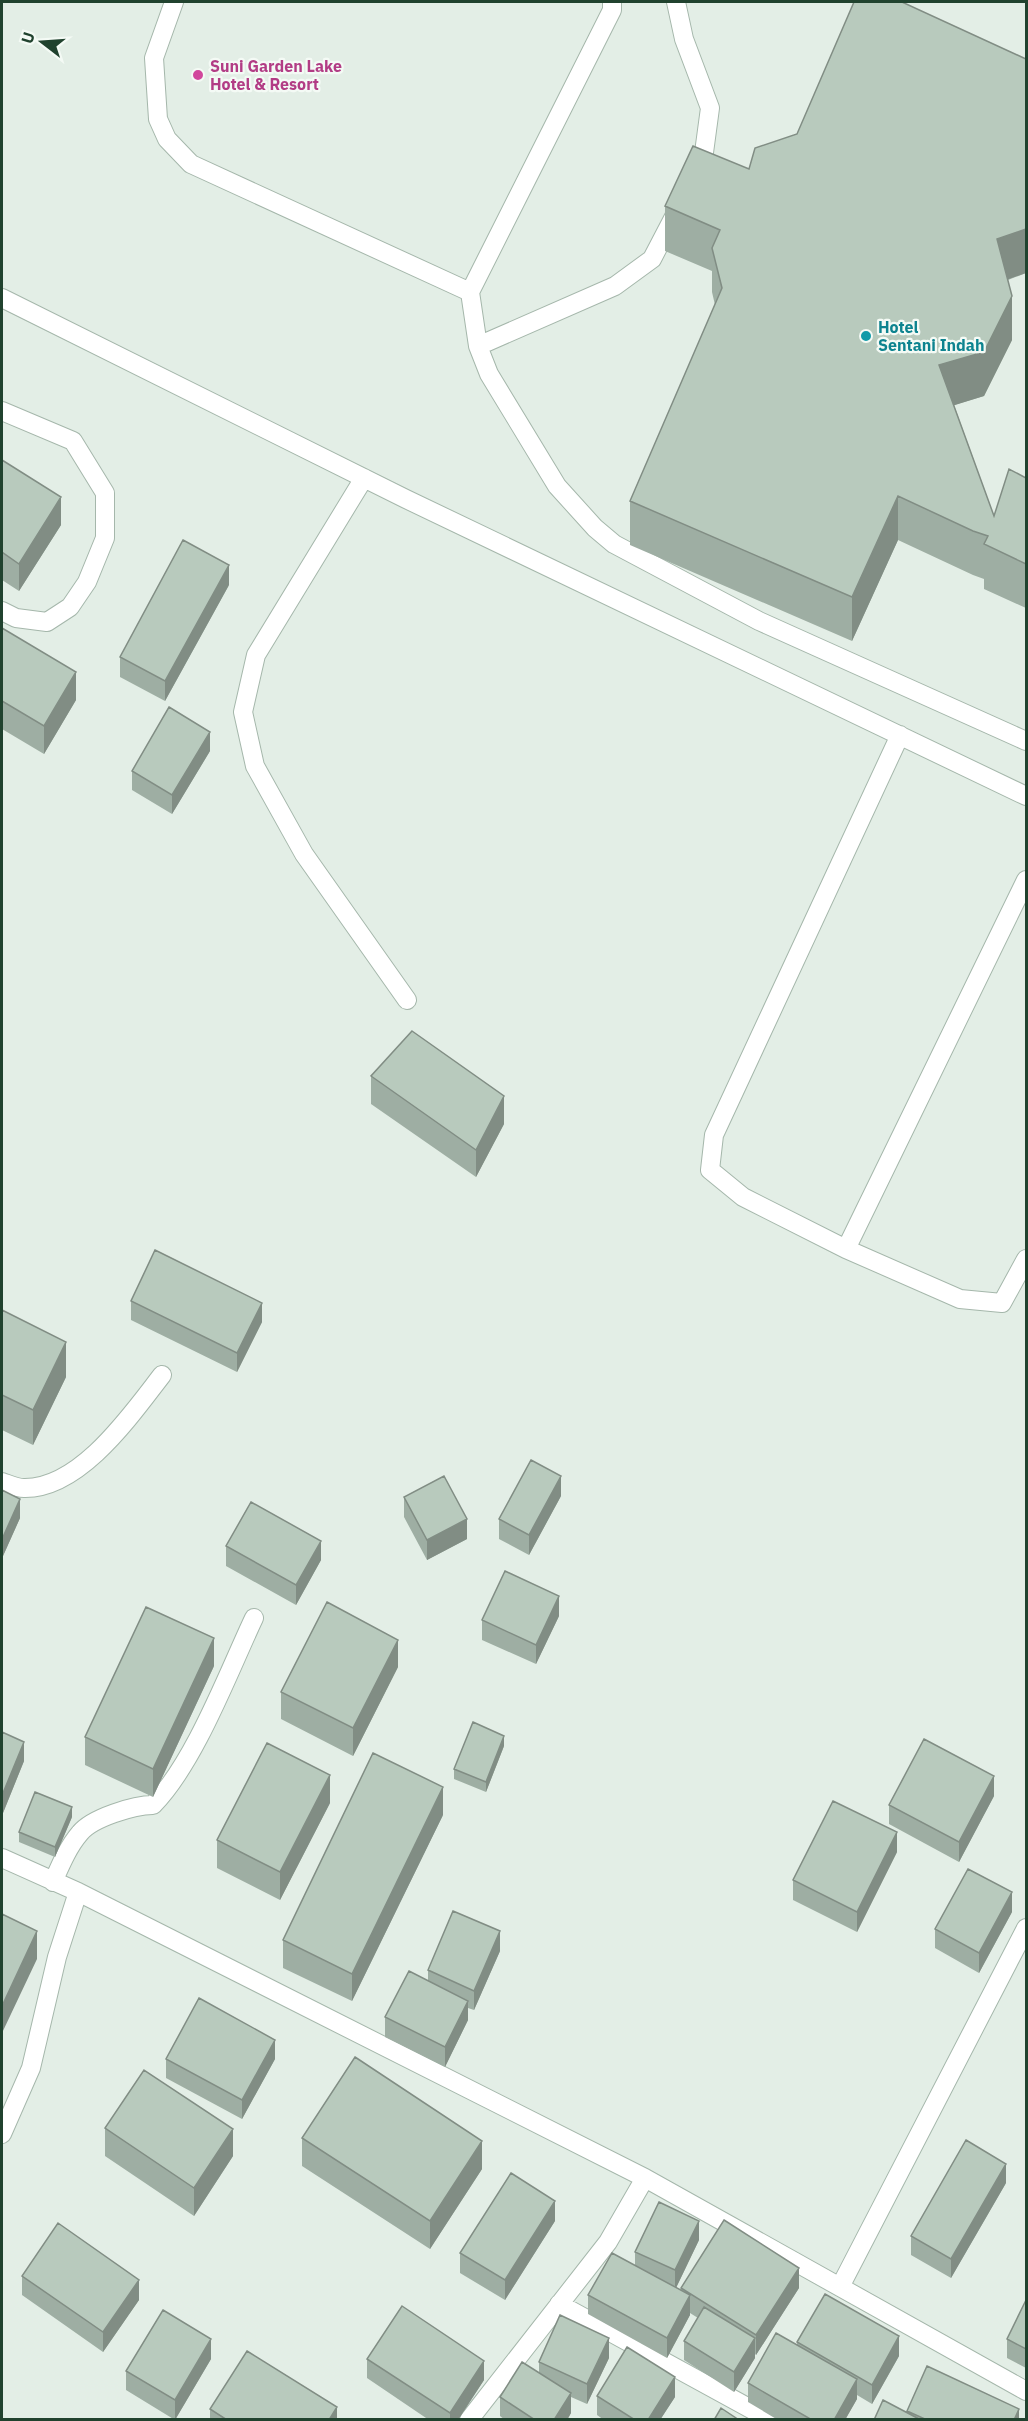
<svg xmlns="http://www.w3.org/2000/svg" width="1028" height="2421" font-family="'IBM Plex Sans',sans-serif">
  <style>
    .lines { fill: none; stroke-linecap: round; stroke-linejoin: round }
    .minor-casing { stroke: #a5b7ab; stroke-width: 20 }
    .minor { stroke: #fff; stroke-width: 18 }
    .wall { fill: #9eaea3 }
    .shaded-wall { fill: #818d84 }
    .building { fill: #b8cabd; stroke: #818d84; stroke-width: 1.5 }
    .hotel-dot { fill: #d1479c; stroke: #f4faf5; stroke-width: 2 }
    .culture-dot { fill: #0f9aa8; stroke: #f4faf5; stroke-width: 2 }
    .labels { text-anchor: middle; dominant-baseline: central; stroke-width: 4.5; stroke-linejoin: round; paint-order: stroke }
    .hotel-label { font-size: 16px; font-weight: bold; fill: #b23c85; stroke: #f4faf5; text-anchor: start }
    .culture-label { font-size: 16px; font-weight: bold; fill: #0d838f; stroke: #f4faf5; text-anchor: start }
  </style>
  <rect width="100%" height="100%" fill="#e3eee6"/>
  <g class="lines">
    <defs>
      <path id="minor" d="M174 2 154 58 158 119 167 139 191 164 470 292
        M612 2V10L470 292 478 346 489 374 557 486 595 528 614 544 759 621 1026 741
        M676 2 684 39 710 108 703 160 697 173
        M2 298 406 499 1026 796
        M478 346 615 286 652 259 676 213
        M2 411 73 441 105 493V538L87 582 70 607 47 622 16 618 2 611
        M364 478 256 655 243 712 255 766 304 854 407 1000
        M900 735 714 1135 710 1170 743 1197 846 1249 960 1299 1002 1303 1026 1259
        M846 1249 1026 880
        M2 1482C8 1484 17 1488 24 1488 80 1489 131 1415 162 1375
        M2 1858 78 1892 645 2178 1026 2391
        M53 1882C61 1864 68 1847 80 1833 92 1818 134 1805 153 1805 195 1762 228 1673 254 1618
        M2 2134 31 2068 57 1957 78 1892
        M840 2287 1026 1928
        M559 2304 771 2420
        M469 2420 608 2242 645 2178"/>
    </defs>
    <!-- minor casing -->
    <use href="#minor" class="minor-casing"/>
    <!-- minor -->
    <use href="#minor" class="minor"/>
  </g>
  <!-- wall -->
  <path class="wall" d="M1026 59V273L1008 280 1012 340 984 396 954 405 994 516 1026 478V608L984 589V579L973 575 898 540 852 641 630 545V501L715 305 712 292V271L665 251V206L749 169Z
    M2 460 61 525 19 591 2 580Z
    M229 585 165 701 120 677V657Z
    M2 628 76 700 44 754 2 729Z
    M210 751 172 814 132 790V771Z
    M371 1076 504 1124 476 1177 371 1104Z
    M131 1301 262 1322 237 1372 131 1320Z
    M2 1310 66 1377 33 1445 2 1430Z
    M2 1490 20 1518 3 1556H2Z
    M561 1496 529 1555 499 1539V1519Z
    M404 1497 467 1539 427 1560 404 1517Z
    M226 1546 321 1560 296 1605 226 1566Z
    M559 1616 536 1664 482 1640V1620Z
    M214 1666 153 1797 85 1765V1737Z
    M398 1667 353 1756 281 1719V1692Z
    M2 1732 24 1761 3 1813 2 1812Z
    M504 1746 486 1792 454 1779V1769Z
    M994 1796 959 1862 889 1824V1805Z
    M330 1803 280 1900 217 1868V1840Z
    M443 1815 352 2001 283 1968V1940Z
    M72 1817 55 1857 19 1842V1832Z
    M897 1852 857 1932 793 1900V1880Z
    M1012 1912 979 1973 935 1948V1929Z
    M500 1951 474 2010 468 2008V2020L445 2067 385 2037V2017L428 1980V1970Z
    M166 2059H275L242 2119 166 2078Z
    M105 2128 233 2156 194 2216 105 2156Z
    M302 2138 482 2169 430 2249 302 2166Z
    M1006 2183 951 2278 911 2255V2236Z
    M555 2221 505 2300 460 2273V2253Z
    M699 2240 676 2288 681 2291V2288H799L756 2355 755 2354V2358L734 2392 684 2360V2341L698 2318 690 2313V2315L667 2358 588 2314V2295L635 2266V2252Z
    M22 2276 139 2300 103 2352 22 2295Z
    M1026 2300V2368L1007 2358V2339Z
    M797 2342 899 2356 872 2404 857 2395V2399L845 2420H778L748 2402V2383L797 2345Z
    M609 2358 587 2404 571 2397V2413L567 2420H505L500 2416V2397L539 2372V2362Z
    M211 2359 175 2420 126 2390V2371Z
    M367 2359 484 2380 458 2420H429L367 2378Z
    M597 2396 675 2397 660 2420H604L597 2415Z
    M210 2409 337 2420H210Z
    M907 2411 1019 2420H874L907 2412Z"/>
  <!-- shaded-wall -->
  <path class="shaded-wall" d="M1026 229V273L997 283V239Z
    M1012 296V340L984 396 939 410V365Z
    M898 496V540L852 641V597Z
    M61 497V525L19 591V564Z
    M229 565V585L165 701V681Z
    M76 672V700L44 754V726Z
    M210 732V751L172 814V795Z
    M504 1096V1124L476 1177V1150Z
    M262 1303V1322L237 1372V1353Z
    M66 1342V1377L33 1445V1410Z
    M561 1476V1496L529 1555V1535Z
    M20 1499V1518L3 1556V1537Z
    M467 1519V1539L427 1560V1540Z
    M321 1541V1560L296 1605V1585Z
    M559 1596V1616L536 1664V1645Z
    M214 1638V1666L153 1797V1769Z
    M398 1640V1667L353 1756V1728Z
    M504 1736V1746L486 1792V1782Z
    M24 1742V1761L3 1813V1793Z
    M330 1775V1803L280 1900V1872Z
    M994 1776V1796L959 1862V1842Z
    M443 1787V1815L352 2001V1974Z
    M72 1807V1817L55 1857V1847Z
    M897 1832V1852L857 1932V1912Z
    M1012 1892V1912L979 1973V1953Z
    M37 1931V1959L2 2033V2006Z
    M500 1931V1951L474 2010V1991Z
    M468 2001V2020L445 2067V2047Z
    M275 2040V2059L242 2119V2100Z
    M233 2129V2156L194 2216V2188Z
    M482 2141V2169L430 2249V2221Z
    M1006 2164V2183L951 2278V2259Z
    M555 2201V2221L505 2300V2280Z
    M699 2221V2240L675 2290V2270Z
    M799 2268V2288L756 2355V2335Z
    M139 2280V2300L103 2352V2332Z
    M690 2295V2315L667 2358V2338Z
    M899 2336V2356L872 2404V2385Z
    M609 2338V2358L587 2404V2384Z
    M755 2338V2358L734 2392V2372Z
    M211 2339V2359L175 2420V2400Z
    M484 2361V2380L458 2420H450V2413Z
    M675 2377V2397L660 2420H648Z
    M857 2379V2399L845 2420H834Z
    M571 2393V2413L567 2420H554Z
    M337 2407V2420H329Z
    M1019 2409V2420H1014Z"/>
  <!-- building -->
  <path class="building" d="M854 2H902L1026 59V229L997 239 1012 296 984 352 939 365 994 516 1009 469 1026 478V564L984 544 988 536 973 531 898 496 852 597 630 501 722 288 712 248 720 230 665 206 693 146 749 169 755 148 797 134Z
    M2 460 61 497 19 564 2 552Z
    M183 540 229 565 165 681 120 657Z
    M2 628 76 672 44 726 2 701Z
    M169 707 210 732 172 795 132 771Z
    M412 1031 504 1096 476 1150 371 1076Z
    M155 1250 262 1303 237 1353 131 1301Z
    M2 1310 66 1342 33 1410 2 1395Z
    M531 1460 561 1476 529 1535 499 1519Z
    M444 1476 467 1519 427 1540 404 1497Z
    M2 1490 20 1499 3 1537 2 1536Z
    M251 1502 321 1541 296 1585 226 1546Z
    M505 1571 559 1596 536 1645 482 1620Z
    M327 1602 398 1640 353 1728 281 1692Z
    M146 1607 214 1638 153 1769 85 1737Z
    M473 1722 504 1736 486 1782 454 1769Z
    M2 1732 24 1742 3 1793 2 1792Z
    M924 1739 994 1776 959 1842 889 1805Z
    M267 1743 330 1775 280 1872 217 1840Z
    M373 1753 443 1787 352 1974 283 1940Z
    M35 1792 72 1807 55 1847 19 1832Z
    M833 1801 897 1832 857 1912 793 1880Z
    M968 1869 1012 1892 979 1953 935 1929Z
    M453 1911 500 1931 474 1991 428 1970Z
    M2 1914 37 1931 2 2006Z
    M409 1971 468 2001 445 2047 385 2017Z
    M199 1998 275 2040 242 2100 166 2059Z
    M355 2057 482 2141 430 2221 302 2138Z
    M144 2070 233 2129 194 2188 105 2128Z
    M966 2140 1006 2164 951 2259 911 2236Z
    M511 2173 555 2201 505 2280 460 2253Z
    M659 2202 699 2221 675 2270 635 2252Z
    M724 2220 799 2268 756 2335 681 2288Z
    M58 2223 139 2280 103 2332 22 2276Z
    M612 2253 690 2295 667 2338 588 2295Z
    M825 2294 899 2336 872 2385 797 2342Z
    M1026 2300V2349L1007 2339Z
    M402 2306 484 2361 450 2413 367 2359Z
    M704 2307 755 2338 734 2372 684 2341Z
    M163 2310 211 2339 175 2400 126 2371Z
    M560 2315 609 2338 587 2384 539 2362Z
    M776 2333 857 2379 834 2420H812L748 2383Z
    M627 2347 675 2377 648 2420H635L597 2396Z
    M247 2351 337 2407 329 2420H227L210 2409Z
    M522 2362 571 2393 554 2420H535L500 2397Z
    M927 2366 1019 2409 1014 2420H927L907 2411Z
    M883 2400 921 2420H874Z
    M721 2408 739 2420H714Z"/>
  <!-- markers -->
  <circle class="hotel-dot" cx="198" cy="75" r="6"/>
  <circle class="culture-dot" cx="866" cy="336" r="6"/>
  <g class="labels">
    <!-- hotel labels -->
    <g class="hotel-label">
      <text x="210" y="66">Suni Garden Lake<tspan x="210" dy="18">Hotel &amp; Resort</tspan></text>
    </g>
    <!-- culture labels -->
    <g class="culture-label">
      <text x="878" y="327">Hotel<tspan x="878" dy="18">Sentani Indah</tspan></text>
    </g>
  </g>
  <!-- border -->
  <rect width="1028" height="2421" fill="none" stroke="#20422e" stroke-width="6"/>
  <!-- north arrow -->
  <g transform="translate(42 42) rotate(287)" stroke="#f4faf5" stroke-width="4.5" paint-order="stroke">
  <path d="M0-4.5L10 22L0 15L-10 22Z" fill="#20422e"/>
  <text y="-9" font-size="16" font-weight="bold" text-anchor="middle" fill="#20422e">U</text>
  </g>
</svg>
